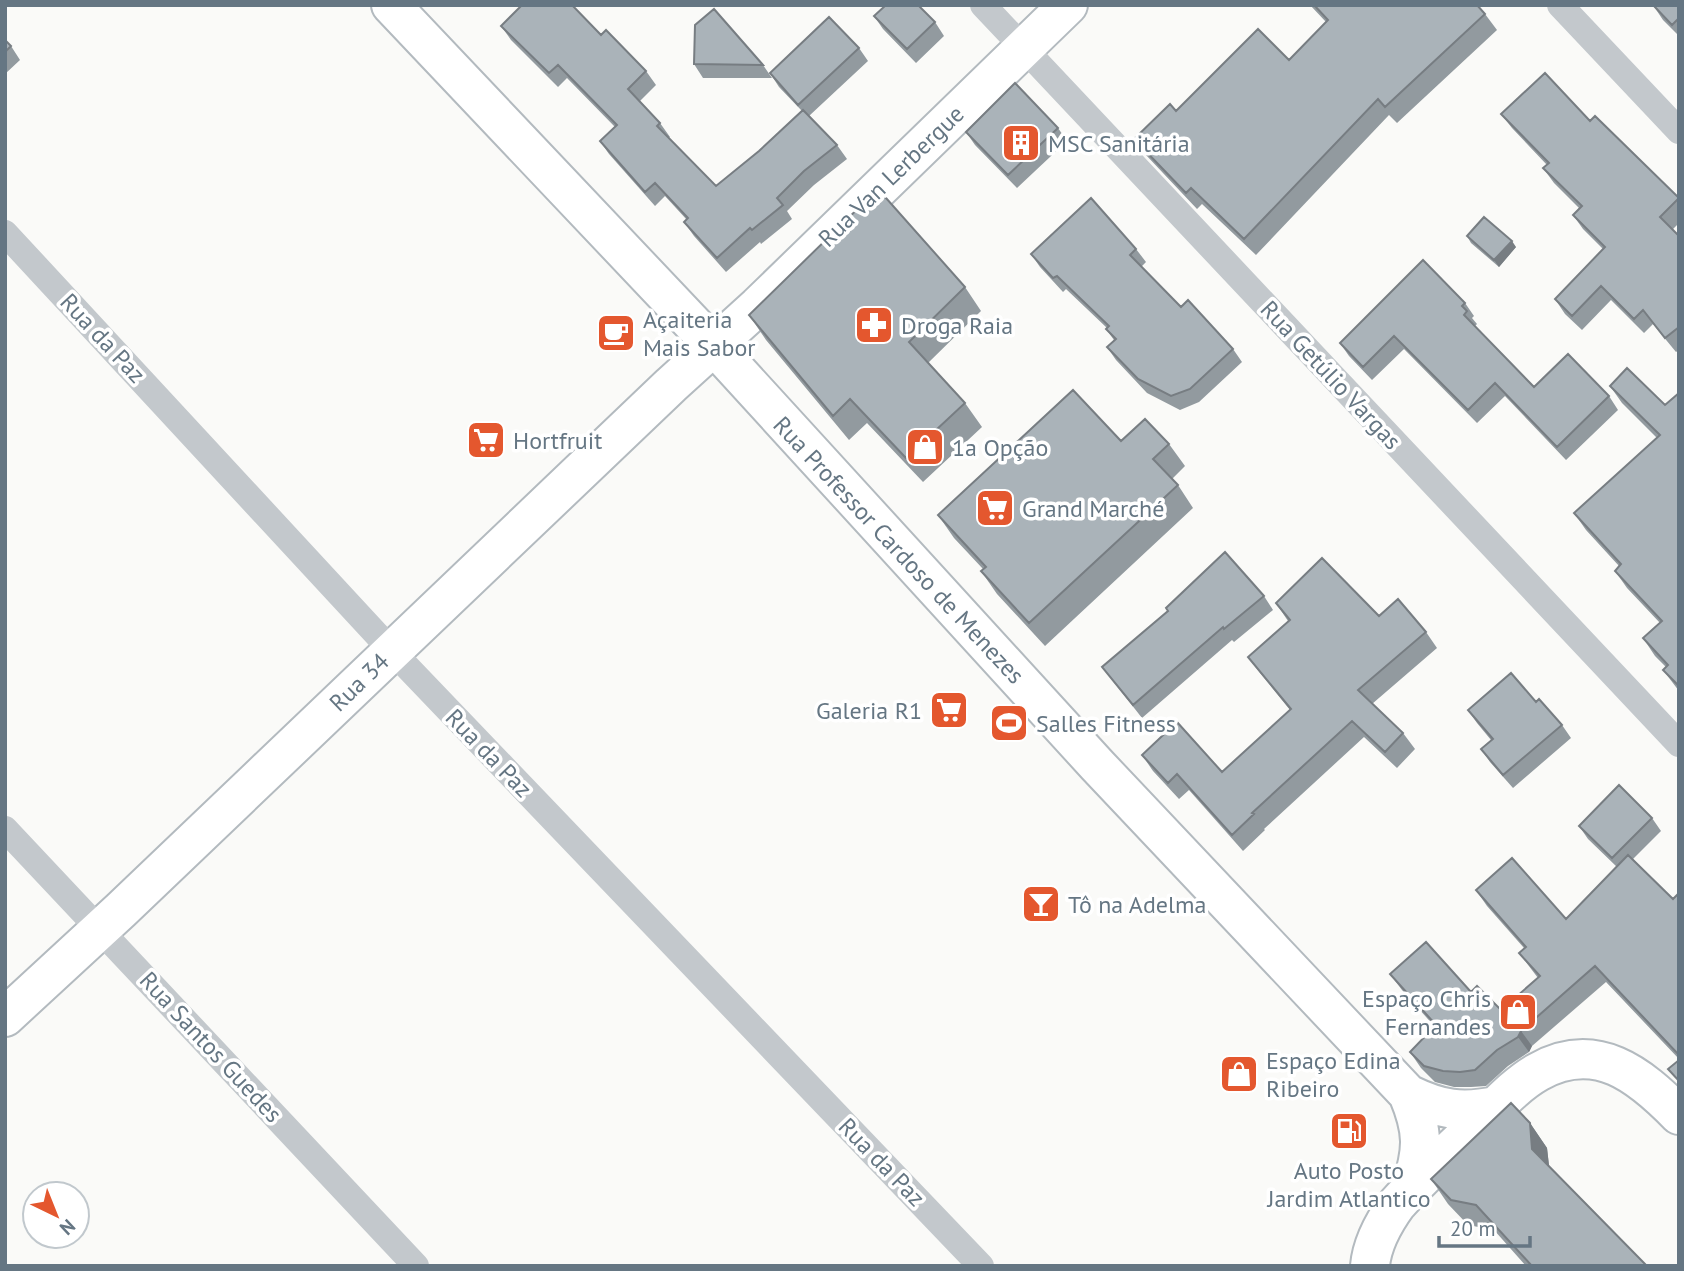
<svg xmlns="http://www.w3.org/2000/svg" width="1684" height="1271" font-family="'PT Sans',sans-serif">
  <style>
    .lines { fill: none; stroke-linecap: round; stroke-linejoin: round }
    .secondary-casing { stroke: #b3babf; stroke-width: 42 }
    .street { stroke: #c3c8cc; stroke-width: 26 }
    .secondary { stroke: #fff; stroke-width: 38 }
    .wall { fill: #929a9f }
    .shaded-wall { fill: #777d82 }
    .building { fill: #aab3b9; stroke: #777d82; stroke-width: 2 }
    .labels { text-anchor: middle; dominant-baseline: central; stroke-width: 7; stroke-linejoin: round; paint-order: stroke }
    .poi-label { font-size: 24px; fill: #657683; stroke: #fff; text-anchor: start }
    .street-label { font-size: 24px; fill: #657683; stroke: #fff }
  </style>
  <rect width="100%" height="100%" fill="#fafaf8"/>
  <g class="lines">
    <defs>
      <path id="secondary" d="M391 5 714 346 1097 765 1408 1094C1441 1110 1461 1113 1497 1106
        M5 1017 121 910 671 385 758 306 1068 5
        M1408 1094C1424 1132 1423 1150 1411 1188
        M1370 1266C1372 1243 1384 1222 1397 1204 1422 1176 1450 1151 1477 1125 1496 1107 1515 1085 1538 1072 1596 1039 1640 1075 1679 1115"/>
    </defs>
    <!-- secondary casing -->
    <use href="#secondary" class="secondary-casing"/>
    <!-- street -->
    <path class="street" d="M983 5 1679 744
      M1560 5 1679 131
      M5 233 392 651 981 1266
      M5 829 416 1266"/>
    <!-- secondary -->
    <use href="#secondary" class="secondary"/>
  </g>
  <!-- wall -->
  <path class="wall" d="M1310 5H1477L1485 14 1497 30 1397 123 1389 115 1256 255 1202 204 1197 209 1146 155 1134 139 1176 111 1289 60 1326 22Z
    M1653 5H1679V36L1663 20Z
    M874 16 935 22 944 36 916 63 883 29Z
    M501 26 601 35 646 71 656 85 640 101 660 123 670 137 668 138 716 186 759 151 802 111 779 87 770 73 859 48 868 61 809 116 837 145 847 159 814 185 787 211 792 219 761 244 760 242 726 272 694 236 684 222 687 220 665 196 655 206 609 154 600 141 615 127 567 78 558 87 511 40Z
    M5 40 11 46 20 60 5 74Z
    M694 64 763 65 772 78H703Z
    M1501 114 1590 121 1679 198V223L1672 230 1679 236V350L1676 352 1653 324 1644 333 1611 300 1582 330 1565 314 1555 299 1603 249 1583 229 1573 215 1579 208 1554 183 1543 168 1547 165 1512 128Z
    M1058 128 1067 141 1017 188 975 145 966 132Z
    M1467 236 1516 247 1499 267 1471 243Z
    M1136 249 1146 262 1141 267 1181 307 1233 349 1242 362 1199 402 1180 410 1147 393 1116 360 1107 347 1114 340 1106 329 1107 328 1066 289 1063 292 1040 267 1031 254Z
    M965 287 981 311 928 363 965 403 982 427 923 482 867 423 849 440 766 340 749 315Z
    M1465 303 1474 316 1472 318 1477 324 1475 326 1534 387 1609 396 1618 410 1566 460 1505 396 1477 423 1404 349 1372 380 1349 356 1340 343Z
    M1610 386 1665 405 1679 393V691L1663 670 1666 667 1655 656 1643 638 1660 623 1627 588 1615 571 1619 566 1586 530 1574 513 1657 438 1622 403Z
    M1121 441 1169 444 1185 466 1172 479 1178 485 1193 508 1045 646 997 594 981 571 983 569 954 538 938 515Z
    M1264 596 1273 610 1234 642 1232 640 1142 718 1102 667 1168 611Z
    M1276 603 1379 616 1426 632 1437 648 1372 704 1403 733 1415 749 1397 768 1364 737 1264 829 1265 830 1243 851 1189 790 1179 799 1153 771 1142 755 1222 772 1290 710 1260 673 1248 657 1288 621Z
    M1536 702 1562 725 1571 738 1513 788 1490 762 1481 749 1491 740 1477 723 1468 710Z
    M1652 818 1661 831 1633 859 1673 899 1679 893V1059L1606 982 1532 1046 1529 1052 1508 1066 1486 1086 1471 1087H1454L1435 1082 1421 1068 1410 1052 1435 1027 1402 990 1390 974 1471 992 1501 1010 1538 978 1519 953 1524 948 1487 906 1476 890 1566 919 1617 867 1588 839 1579 826Z
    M1530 1123 1547 1148 1549 1166 1647 1266H1526L1494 1230 1468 1225 1448 1204 1431 1179Z"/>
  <!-- shaded-wall -->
  <path class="shaded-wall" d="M1512 241 1516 247 1499 267 1494 260Z
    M1521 1031 1532 1046 1529 1052 1518 1037Z
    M1530 1123 1547 1148 1550 1174 1532 1149Z"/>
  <!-- building -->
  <path class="building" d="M522 5H572L601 35 606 30 646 71 628 89 660 123 657 126 716 186 759 151 803 110 837 145 804 171 777 198 783 205 752 230 750 228 717 258 684 222 688 218 655 183 645 192 600 141 617 125 558 65 549 73 501 26Z
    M886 5H918L935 22 907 49 874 16Z
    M1314 5H1477L1485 14 1385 107 1378 99 1244 239 1191 188 1186 193 1134 139 1170 104 1176 111 1258 29 1289 60 1328 20Z
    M1653 5H1679V18L1672 25Z
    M714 9 763 65 694 64 695 25Z
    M829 17 859 48 798 105 770 73Z
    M5 40 11 46 5 52Z
    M1545 73 1590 121 1595 116 1679 198 1660 217 1679 236V327L1665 338 1643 310 1634 319 1601 286 1572 316 1555 299 1605 247 1573 215 1582 206 1543 168 1549 163 1501 114Z
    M1015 83 1058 128 1008 175 966 132Z
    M878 189 965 287 909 342 965 403 906 458 850 399 833 416 749 315Z
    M1091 198 1136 249 1130 255 1181 307 1188 300 1233 349 1190 389 1171 396 1138 379 1107 347 1116 339 1106 329 1109 326 1057 276 1053 278 1031 254Z
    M1484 217 1512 241 1494 260 1467 236Z
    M1423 260 1465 303 1462 306 1467 311 1464 315 1534 387 1568 354 1609 396 1557 447 1495 383 1468 410 1394 336 1363 367 1340 343Z
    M1627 368 1665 405 1679 393V686L1663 670 1668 665 1643 638 1662 621 1615 571 1621 564 1574 513 1660 435 1610 386Z
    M1073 390 1121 441 1145 419 1169 444 1153 459 1178 485 1029 623 981 571 986 567 938 515Z
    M1225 552 1264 596 1224 629 1223 627 1133 705 1102 667 1168 611 1166 608Z
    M1322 558 1379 616 1398 599 1426 632 1358 690 1403 733 1385 752 1352 721 1252 813 1254 814 1232 835 1177 774 1168 783 1142 755 1177 722 1222 772 1291 709 1248 657 1290 620 1276 603Z
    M1511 673 1536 702 1539 699 1562 725 1503 775 1481 749 1493 739 1468 710Z
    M1619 785 1652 818 1612 858 1579 826Z
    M1628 855 1673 899 1679 893V1055L1595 966 1521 1031 1518 1037 1497 1050 1475 1070 1460 1072 1443 1071 1424 1066 1410 1052 1436 1025 1390 974 1426 942 1471 992 1477 986 1501 1010 1540 976 1519 953 1526 947 1476 890 1512 858 1566 919Z
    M1679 1060V1081L1668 1069Z
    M1511 1103 1530 1123 1532 1149 1647 1266H1532L1476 1205 1451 1200 1431 1179Z"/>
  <!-- icons -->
  <defs>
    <symbol id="building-square" viewBox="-11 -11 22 22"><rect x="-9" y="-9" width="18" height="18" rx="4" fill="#e4572e" stroke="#fff"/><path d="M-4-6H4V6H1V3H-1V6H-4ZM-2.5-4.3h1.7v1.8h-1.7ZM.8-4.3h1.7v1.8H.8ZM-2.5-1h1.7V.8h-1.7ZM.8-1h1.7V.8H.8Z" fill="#fff"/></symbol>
    <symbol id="pharmacy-square" viewBox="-11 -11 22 22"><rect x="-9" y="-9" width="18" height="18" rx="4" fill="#e4572e" stroke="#fff"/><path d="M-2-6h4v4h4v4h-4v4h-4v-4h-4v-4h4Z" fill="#fff"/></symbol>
    <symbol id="cafe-square" viewBox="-11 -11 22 22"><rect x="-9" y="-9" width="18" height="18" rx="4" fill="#e4572e" stroke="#fff"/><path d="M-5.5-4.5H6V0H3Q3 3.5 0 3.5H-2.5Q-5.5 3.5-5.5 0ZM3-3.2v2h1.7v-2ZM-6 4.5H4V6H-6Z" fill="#fff"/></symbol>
    <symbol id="supermarket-square" viewBox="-11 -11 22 22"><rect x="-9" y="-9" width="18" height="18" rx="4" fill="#e4572e" stroke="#fff"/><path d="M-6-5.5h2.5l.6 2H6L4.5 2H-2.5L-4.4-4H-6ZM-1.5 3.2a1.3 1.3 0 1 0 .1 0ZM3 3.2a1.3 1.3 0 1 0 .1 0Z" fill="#fff"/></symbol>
    <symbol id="shop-square" viewBox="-11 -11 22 22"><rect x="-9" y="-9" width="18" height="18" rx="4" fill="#e4572e" stroke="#fff"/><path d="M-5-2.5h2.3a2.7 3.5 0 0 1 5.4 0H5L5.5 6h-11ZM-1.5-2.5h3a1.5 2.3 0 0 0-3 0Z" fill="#fff"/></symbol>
    <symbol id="stadium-square" viewBox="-11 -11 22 22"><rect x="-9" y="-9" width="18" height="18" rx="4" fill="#e4572e" stroke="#fff"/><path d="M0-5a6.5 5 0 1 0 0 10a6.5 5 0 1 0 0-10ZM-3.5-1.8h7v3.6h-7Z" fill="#fff"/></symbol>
    <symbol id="bar-square" viewBox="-11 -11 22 22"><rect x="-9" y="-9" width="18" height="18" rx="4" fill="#e4572e" stroke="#fff"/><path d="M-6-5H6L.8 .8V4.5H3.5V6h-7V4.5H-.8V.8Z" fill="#fff"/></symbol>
    <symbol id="fuel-square" viewBox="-11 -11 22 22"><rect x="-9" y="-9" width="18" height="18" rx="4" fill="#e4572e" stroke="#fff"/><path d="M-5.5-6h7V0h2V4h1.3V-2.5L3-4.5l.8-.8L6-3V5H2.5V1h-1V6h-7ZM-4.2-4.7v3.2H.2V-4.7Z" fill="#fff"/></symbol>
  </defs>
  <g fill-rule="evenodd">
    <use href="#building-square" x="999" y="121" width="44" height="44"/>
    <use href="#pharmacy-square" x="852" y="303" width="44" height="44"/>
    <use href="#cafe-square" x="594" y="311" width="44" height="44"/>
    <use href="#supermarket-square" x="464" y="418" width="44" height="44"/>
    <use href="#shop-square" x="903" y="425" width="44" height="44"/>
    <use href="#supermarket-square" x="973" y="486" width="44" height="44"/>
    <use href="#supermarket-square" x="927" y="688" width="44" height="44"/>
    <use href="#stadium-square" x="987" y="701" width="44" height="44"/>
    <use href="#bar-square" x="1019" y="882" width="44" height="44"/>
    <use href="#shop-square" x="1496" y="990" width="44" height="44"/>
    <use href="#shop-square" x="1217" y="1052" width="44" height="44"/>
    <use href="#fuel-square" x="1327" y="1109" width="44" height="44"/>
  </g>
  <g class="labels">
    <!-- poi labels -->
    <g class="poi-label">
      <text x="1048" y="143">MSC Sanitária</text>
      <text x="643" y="319">Açaiteria<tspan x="643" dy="28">Mais Sabor</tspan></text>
      <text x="901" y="325">Droga Raia</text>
      <text x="513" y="440">Hortfruit</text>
      <text x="952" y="447">1a Opção</text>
      <text x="1022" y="508">Grand Marché</text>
      <text x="922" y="710" text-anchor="end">Galeria R1</text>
      <text x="1036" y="723">Salles Fitness</text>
      <text x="1068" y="904">Tô na Adelma</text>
      <text x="1491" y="998" text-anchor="end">Espaço Chris<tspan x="1491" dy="28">Fernandes</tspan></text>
      <text x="1266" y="1060">Espaço Edina<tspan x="1266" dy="28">Ribeiro</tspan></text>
      <text x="1349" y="1170" text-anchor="middle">Auto Posto<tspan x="1349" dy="28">Jardim Atlantico</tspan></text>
    </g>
    <!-- street labels -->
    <g class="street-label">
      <text transform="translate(891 176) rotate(-44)">Rua Van Lerbergue</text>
      <text transform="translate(103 338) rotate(47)">Rua da Paz</text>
      <text transform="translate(1331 375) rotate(47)">Rua Getúlio Vargas</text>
      <text transform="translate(899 550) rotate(47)">Rua Professor Cardoso de Menezes</text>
      <text transform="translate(359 682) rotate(-44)">Rua 34</text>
      <text transform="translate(489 753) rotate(46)">Rua da Paz</text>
      <text transform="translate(211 1047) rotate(47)">Rua Santos Guedes</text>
      <text transform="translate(882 1162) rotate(46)">Rua da Paz</text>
    </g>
  </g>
  <!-- border -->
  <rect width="1684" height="1271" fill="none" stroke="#657683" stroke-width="14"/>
  <!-- north arrow -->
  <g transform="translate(56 1215) rotate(137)"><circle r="33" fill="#ffffff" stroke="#c1c8cd" stroke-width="2"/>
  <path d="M0-5L12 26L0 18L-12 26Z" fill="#e4572e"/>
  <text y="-10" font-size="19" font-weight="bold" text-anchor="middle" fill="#657683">N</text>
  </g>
  <!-- scale -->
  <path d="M1439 1236v10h91v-10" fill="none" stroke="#657683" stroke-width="3.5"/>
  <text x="1450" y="1236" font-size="21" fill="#657683" stroke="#ffffff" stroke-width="5" paint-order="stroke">20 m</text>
</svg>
